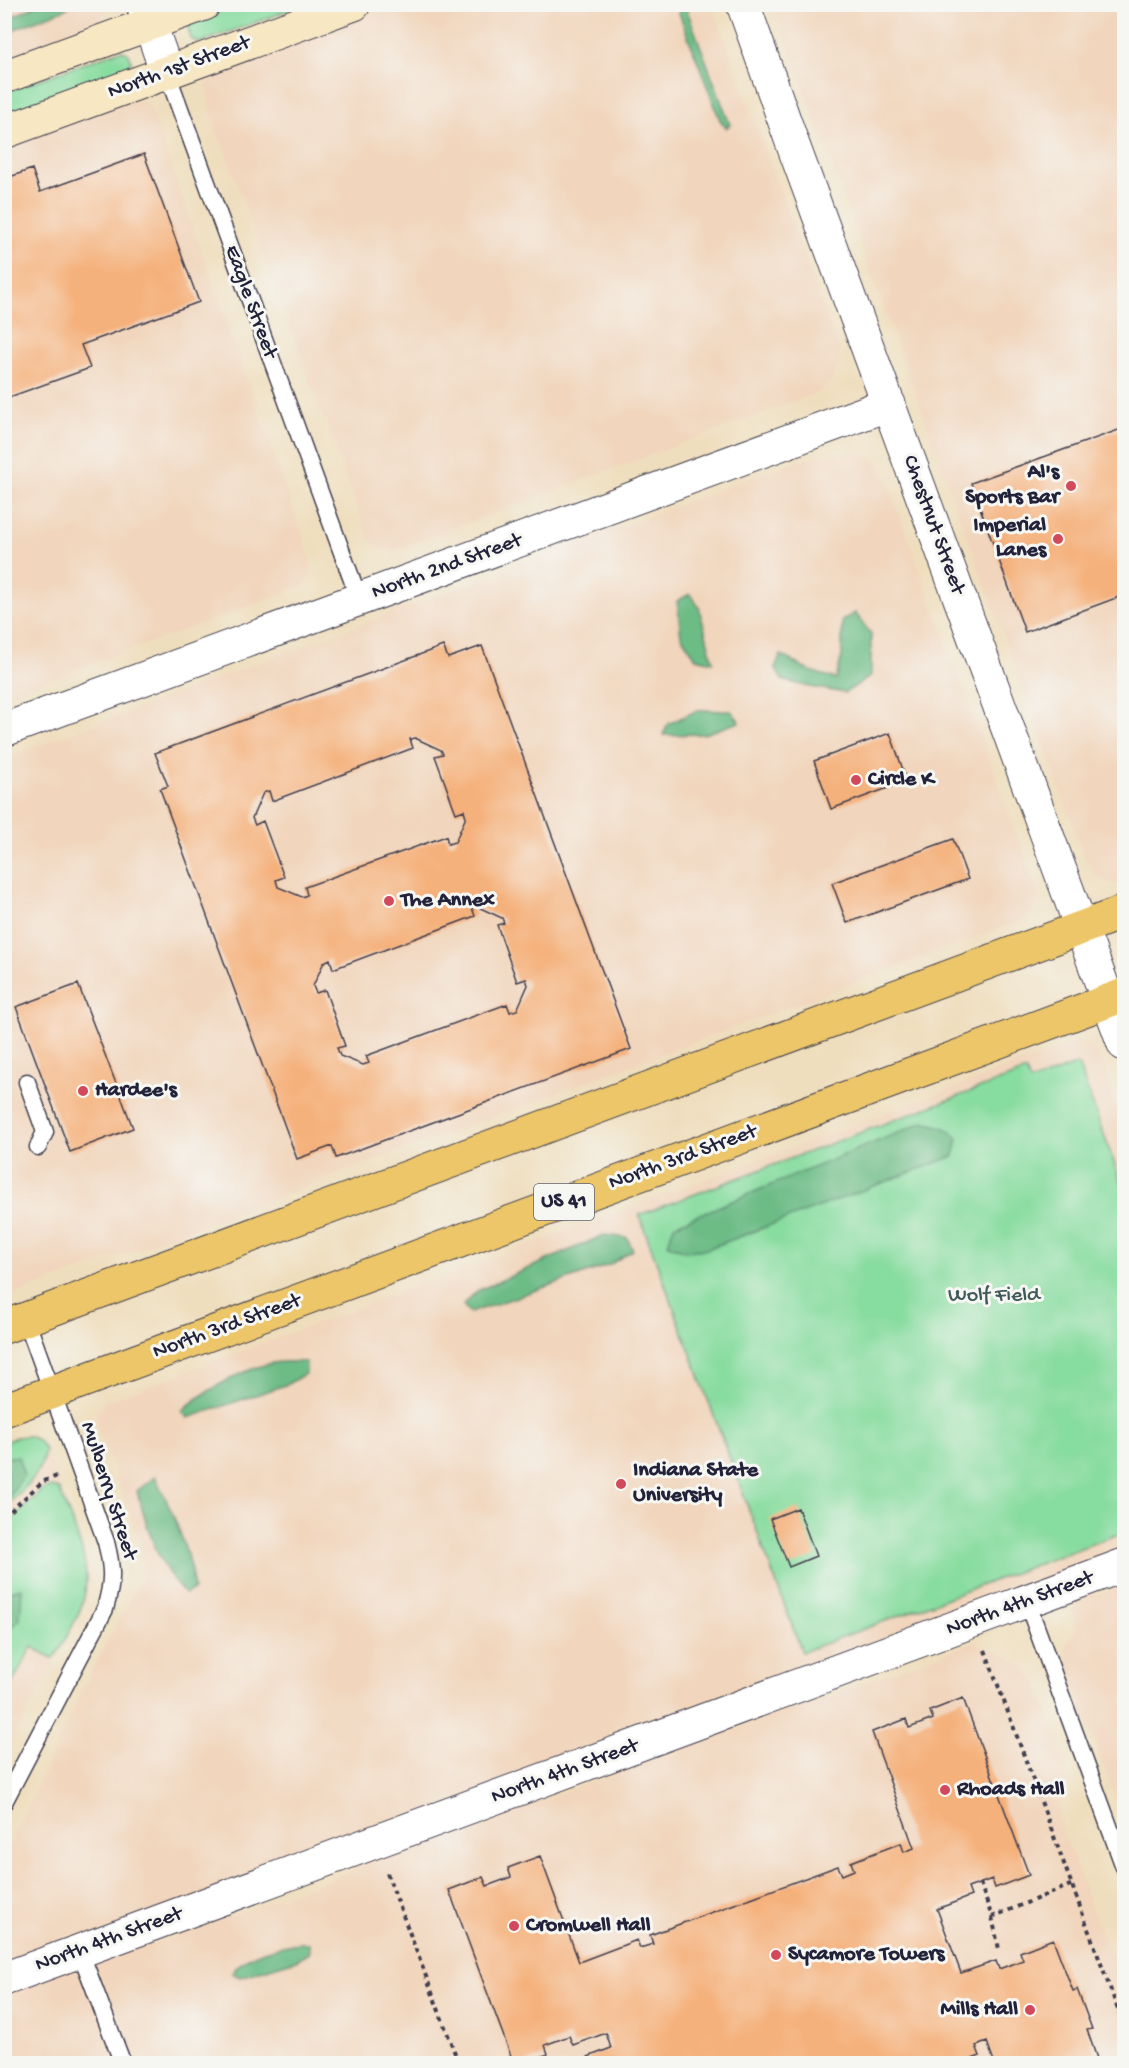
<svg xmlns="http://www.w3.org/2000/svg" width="1129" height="2068" font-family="'Gochi Hand',sans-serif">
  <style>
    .built { fill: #f1d5bc }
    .green { fill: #87dc9f; stroke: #547f6d; stroke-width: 1.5 }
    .forest { fill: #6dbc86; stroke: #486f60; stroke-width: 1.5 }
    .building { fill: #f5b17b; fill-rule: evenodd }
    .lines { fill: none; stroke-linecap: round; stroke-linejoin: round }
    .service-casing { stroke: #413e4e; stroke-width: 19 }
    .minor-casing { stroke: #413e4e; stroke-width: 35 }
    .secondary-casing { stroke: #413e4e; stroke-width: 35 }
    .trunk-casing { stroke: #413e4e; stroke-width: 35 }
    .path { stroke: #413e4e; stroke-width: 4; stroke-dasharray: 4.5 4.5; stroke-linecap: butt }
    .service { stroke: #fff; stroke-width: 16 }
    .minor { stroke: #fff; stroke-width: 33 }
    .secondary { stroke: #f7e8c3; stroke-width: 33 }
    .trunk { stroke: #ecc669; stroke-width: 33 }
    .poi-dot { fill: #d1495b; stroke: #f6f6f2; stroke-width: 2 }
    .labels { text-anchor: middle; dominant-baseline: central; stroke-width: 6; stroke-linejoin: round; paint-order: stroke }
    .shield { fill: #f6f6f2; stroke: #626272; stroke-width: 1.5 }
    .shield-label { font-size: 21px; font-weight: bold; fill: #22223b }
    .street-label { font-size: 22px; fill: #22223b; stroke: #f6f6f2 }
    .poi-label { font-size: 22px; font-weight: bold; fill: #22223b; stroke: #f6f6f2; text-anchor: start }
    .park-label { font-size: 22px; fill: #405a59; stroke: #f6f6f2 }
  </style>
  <rect width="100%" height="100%" fill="#f6f6f2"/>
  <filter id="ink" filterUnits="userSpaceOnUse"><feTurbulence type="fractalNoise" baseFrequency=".0167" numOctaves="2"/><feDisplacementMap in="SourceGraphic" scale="12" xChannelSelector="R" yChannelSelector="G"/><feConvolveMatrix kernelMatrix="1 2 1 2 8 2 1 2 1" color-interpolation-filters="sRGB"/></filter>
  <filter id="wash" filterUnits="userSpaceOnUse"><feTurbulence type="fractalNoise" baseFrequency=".008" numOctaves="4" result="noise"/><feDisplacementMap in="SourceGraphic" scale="24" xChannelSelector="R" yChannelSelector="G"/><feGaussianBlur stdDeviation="1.35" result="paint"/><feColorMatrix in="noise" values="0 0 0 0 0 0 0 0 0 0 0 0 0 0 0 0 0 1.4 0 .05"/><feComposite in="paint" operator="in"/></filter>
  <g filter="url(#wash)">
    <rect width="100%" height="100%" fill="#efdebd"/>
    <!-- built -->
    <path class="built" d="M5 5H111L96 26 5 60Z
      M388 5H712L840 353 838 367 831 383 817 393 392 551 379 548 369 540 211 114 206 87 208 76 213 70Z
      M773 5H1124V883L1117 884 1108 882 1096 875 1086 861Z
      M130 100 147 102 150 107 311 559V574L304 585 285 593 5 696V146Z
      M855 452 870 457 879 465 886 477 1038 892 1036 905 1031 912 1023 920 5 1298V758L795 461Z
      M1077 1042 1085 1045 1094 1051 1101 1061 1124 1125V1555L5 1969 4 1859 14 1834 98 1658 141 1579 142 1566 140 1542 97 1426V1414L104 1402Z
      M29 1435 39 1440 46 1449 87 1560 89 1580 86 1601 7 1751 5 1753V1440Z
      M1124 1585V1823L1065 1663 1066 1642 1076 1629 1073 1610 1075 1596 1089 1591 1097 1595Z
      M974 1642 1005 1655 1021 1664 1031 1674 1037 1684 1068 1767 1058 1817 1107 1949 1124 1965V2063L5 2064V1988L130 1941 145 1947 351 1871 360 1857 408 1839 421 1844Z"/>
    <!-- green -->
    <path class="green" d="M236 5H303L199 43 191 39 188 28 194 20Z
      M121 50 128 53 132 62 124 70 5 114V92Z
      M1078 1064 1124 1190V1532L802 1652 639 1215 1026 1071 1030 1082Z
      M29 1436 39 1441 45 1450C40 1478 24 1488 5 1507V1442L16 1437Z
      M52 1487 59 1489C72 1524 94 1563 83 1601 78 1620 63 1642 54 1659L32 1647 5 1696V1526L43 1489Z"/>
    <!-- forest -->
    <path class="forest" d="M38 5H69L66 9 5 33V20Z
      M676 5H685L730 125 726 128 720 120Z
      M690 594 699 607 713 662 696 658 681 636 677 601Z
      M855 613 871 634V676L845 693 810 687 782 680 775 667 781 655 810 671 836 679 842 656V620Z
      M698 710 731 711 740 722 704 734 663 735 668 724Z
      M924 1122 945 1128 958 1138 954 1156 707 1249 685 1251 668 1244 674 1225Z
      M604 1235 627 1238 633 1250 609 1265 470 1313 463 1305 477 1291Z
      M306 1362V1373L288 1384 188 1418 182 1411C202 1392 246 1368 273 1363 284 1361 295 1362 306 1362Z
      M18 1456 24 1475 5 1503V1458Z
      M155 1477C173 1511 189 1550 194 1589L185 1594C156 1563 148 1530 137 1491Z
      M22 1588 20 1619 5 1632V1592Z
      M298 1943H309L310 1952 296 1960 240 1977 232 1973C245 1953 275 1947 298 1943Z"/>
    <g id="blocks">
      <!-- building -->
      <path class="building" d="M144 154 199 302 81 345 90 368 4 399V179L32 169 40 192Z
        M1124 428V595L1025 632 971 483Z
        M443 646 448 658 482 646 631 1049 336 1158 332 1146 297 1159 160 789 168 786 155 753ZM415 738 441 750 443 754 435 756 456 813 464 810 466 817 455 842 448 844 446 836 305 887 307 895 302 897 278 887 276 880 284 877 263 821 255 825 252 818 263 793 269 791 272 801 413 748 410 739ZM476 906 502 918 504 923 497 925 517 982 526 979 528 985 517 1010 510 1012 507 1004 366 1056 369 1063 363 1065 340 1056 337 1048 345 1046 325 990 316 993 313 986 324 962 330 959 333 969 475 916 472 908Z
        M890 733 907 781 831 809 814 761Z
        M953 839 968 879 847 923 832 883Z
        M78 984 133 1128 70 1152 16 1007Z
        M798 1508 816 1556 789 1567 770 1519Z
        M963 1698 1029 1875 995 1888 992 1879 968 1888 971 1896 937 1909 961 1973 996 1961 999 1969 1023 1960 1020 1952 1053 1939 1073 1991 1077 1989 1092 2029 1087 2030 1099 2064H995L987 2042 976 2046 980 2056 959 2064H590L588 2057 611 2048 606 2033 573 2045 569 2036 545 2045 548 2054 523 2064H514L449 1890 483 1877 487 1886 511 1877 508 1868 540 1856 579 1962 637 1940 640 1948 653 1944 650 1935 838 1866 842 1875 854 1870 851 1862 901 1843 904 1852 914 1848 872 1732 906 1719 909 1728 933 1719 930 1711Z"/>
    </g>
  </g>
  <g filter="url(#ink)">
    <use href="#blocks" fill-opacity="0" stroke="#413e4e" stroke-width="1.5"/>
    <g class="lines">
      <defs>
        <path id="service" d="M167 73 359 599
          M27 1082 45 1132 38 1147
          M1027 1602 1124 1867
          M4 1802 105 1609C113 1581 113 1570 106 1542L26 1319
          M80 1951 123 2064"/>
        <path id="minor" d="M143 4 167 73
          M743 4 793 145 1124 1044
          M4 730 889 404
          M4 1979 1124 1565"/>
        <path id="secondary" d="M4 77 204 4
          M4 132 354 4"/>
        <path id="trunk" d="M4 1327 1124 912
          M4 1410 1124 995"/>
      </defs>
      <!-- service casing -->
      <use href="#service" class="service-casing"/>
      <!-- minor casing -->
      <use href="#minor" class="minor-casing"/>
      <!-- secondary casing -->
      <use href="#secondary" class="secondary-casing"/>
      <!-- trunk casing -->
      <use href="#trunk" class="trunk-casing"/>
      <!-- path -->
      <path class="path" d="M4 1517 42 1482 57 1476
        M985 1650 1124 2026
        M387 1873 459 2064
        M980 1883 992 1917 1073 1884
        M992 1917 999 1949"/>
      <!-- service -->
      <use href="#service" class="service"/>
      <!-- minor -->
      <use href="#minor" class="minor"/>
      <!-- secondary -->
      <use href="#secondary" class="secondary"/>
      <!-- trunk -->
      <use href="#trunk" class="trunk"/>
    </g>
  </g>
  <!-- markers -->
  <g class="poi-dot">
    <circle cx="1071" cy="486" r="6"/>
    <circle cx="1058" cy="539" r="6"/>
    <circle cx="856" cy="780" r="6"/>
    <circle cx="389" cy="901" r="6"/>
    <circle cx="83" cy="1091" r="6"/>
    <circle cx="621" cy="1484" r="6"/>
    <circle cx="945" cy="1790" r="6"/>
    <circle cx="514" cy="1926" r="6"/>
    <circle cx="776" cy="1955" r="6"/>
    <circle cx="1030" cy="2010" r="6"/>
  </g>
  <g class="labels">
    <!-- shield labels -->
    <rect class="shield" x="534" y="1184" width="60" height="36" rx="4.5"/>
    <g class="shield-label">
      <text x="564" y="1202">US 41</text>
    </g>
    <!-- street labels -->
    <g class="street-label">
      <text transform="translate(179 68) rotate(-20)">North 1st Street</text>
      <text transform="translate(250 302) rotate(70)">Eagle Street</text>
      <text transform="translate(933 525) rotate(70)">Chestnut Street</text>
      <text transform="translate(447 567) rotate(-20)">North 2nd Street</text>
      <text transform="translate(683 1158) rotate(-20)">North 3rd Street</text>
      <text transform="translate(227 1327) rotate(-20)">North 3rd Street</text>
      <text transform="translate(108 1491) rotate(72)">Mulberry Street</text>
      <text transform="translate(1020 1604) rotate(-20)">North 4th Street</text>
      <text transform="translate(565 1772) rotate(-20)">North 4th Street</text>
      <text transform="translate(109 1940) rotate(-20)">North 4th Street</text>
    </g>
    <!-- poi labels -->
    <g class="poi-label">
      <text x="1059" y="473" text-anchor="end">Al's<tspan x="1059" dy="25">Sports Bar</tspan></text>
      <text x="1046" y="526" text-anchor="end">Imperial<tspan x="1046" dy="25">Lanes</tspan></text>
      <text x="868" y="780">Circle K</text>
      <text x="401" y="901">The Annex</text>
      <text x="95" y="1091">Hardee's</text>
      <text x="633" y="1471">Indiana State<tspan x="633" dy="25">University</tspan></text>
      <text x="957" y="1790">Rhoads Hall</text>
      <text x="526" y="1926">Cromwell Hall</text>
      <text x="788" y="1955">Sycamore Towers</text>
      <text x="1018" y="2010" text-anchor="end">Mills Hall</text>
    </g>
    <!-- park labels -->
    <g class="park-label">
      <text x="994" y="1296">Wolf Field</text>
    </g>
  </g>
  <!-- margin -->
  <rect width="1129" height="2068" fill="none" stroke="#f6f6f2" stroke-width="24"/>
</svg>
